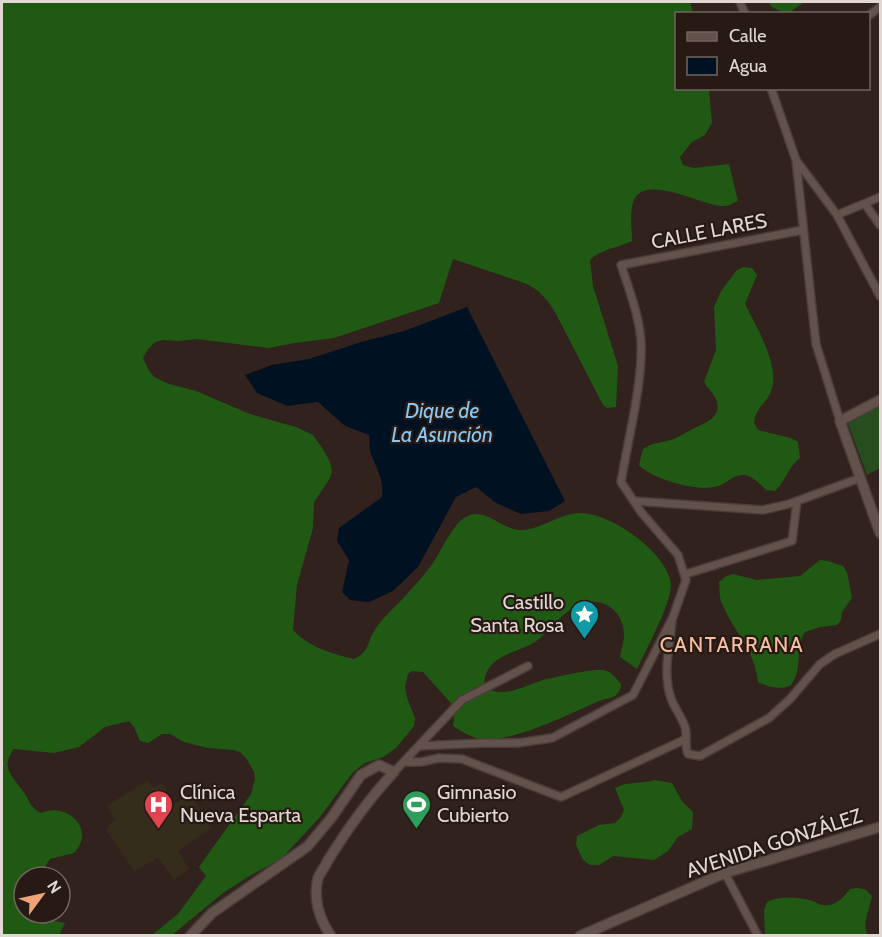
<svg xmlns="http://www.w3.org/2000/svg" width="882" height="937" font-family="Cabin,sans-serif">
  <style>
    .medical { fill: #342d1c }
    .green { fill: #274d1f }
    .forest { fill: #205913 }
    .water { fill: #001222 }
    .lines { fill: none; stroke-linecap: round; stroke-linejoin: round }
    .minor-casing { stroke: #483d38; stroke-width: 10 }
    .tertiary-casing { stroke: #483d38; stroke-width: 12 }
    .minor { stroke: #63524b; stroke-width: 7 }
    .tertiary { stroke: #63524b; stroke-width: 9 }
    .labels { text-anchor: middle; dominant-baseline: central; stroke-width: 4.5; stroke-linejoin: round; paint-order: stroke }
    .street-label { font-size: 20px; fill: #e1d7d3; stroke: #271914 }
    .poi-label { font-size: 20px; fill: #e1d7d3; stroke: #271914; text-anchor: start }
    .water-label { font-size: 21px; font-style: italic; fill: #89c7f2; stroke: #271914 }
    .neighbourhood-label { font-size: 21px; letter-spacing: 1.5px; fill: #f9be9f; stroke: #271914 }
  </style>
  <rect width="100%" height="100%" fill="#31221d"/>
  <!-- medical -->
  <path class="medical" d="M148 780 153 788 162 783 167 790 163 795 170 806 190 794 212 828 178 851 189 869 174 879 158 858 134 871 106 830 115 819 107 806Z"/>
  <!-- green -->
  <path class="green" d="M880 400V468L867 475 846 418Z"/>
  <!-- forest -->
  <path class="forest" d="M2 2H690L693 13 676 14V88L709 89 712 123 705 135 692 142 680 157 683 165 694 168 729 164 738 201C734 202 729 206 725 206 705 208 637 167 632 207 630 218 632 230 632 241 618 248 601 249 590 260L593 286 618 366 616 407 607 408 603 405 555 312 547 300 538 291 527 284 453 259 439 303 334 338 294 343 269 348 197 339 178 341 163 340 155 342 148 349 143 358 148 369 154 377 169 384 196 391 250 414 296 427 313 435 323 449 330 462 332 471 330 478 314 502 313 528 297 585 293 630C308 647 333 654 354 659 370 652 367 641 376 628 385 615 397 605 407 594 416 584 426 573 433 563 438 555 442 547 447 539 452 532 457 522 464 518 485 504 501 531 522 530 542 529 559 514 579 513 610 512 667 552 671 584 672 602 646 650 637 669L620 657C621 650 624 642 624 635 624 609 599 593 576 606 562 614 551 628 539 639 519 655 484 652 484 687 505 700 526 684 547 679 559 676 591 669 603 670 611 671 616 678 621 684 621 689 619 693 615 696 610 699 602 699 597 702 569 714 514 742 483 739 472 738 462 732 453 726L455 711 450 702 423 672 412 671 408 674 405 687 407 698 415 718 414 726 396 748 383 757 365 763 353 772 320 817 281 859 251 875 223 893 172 935H152L178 914 206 876 199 867 251 794 255 779 254 772 246 758 240 752 233 750 208 748 184 742 170 734H162L148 743 140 741 134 727 129 721 105 727 79 747 54 753 14 749C0 767 12 776 23 791 29 799 30 808 41 813 66 801 97 829 74 853L50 859 41 873V877H24V913H50L55 921 65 923 59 935 2 936Z
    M768 2H804L787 14 772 7Z
    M744 267 752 268 757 275 745 304C756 326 781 367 771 391 766 405 756 406 754 423L758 430 791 438 798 442 800 458C788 467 786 481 775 491L766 490C760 484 753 476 744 475 732 474 725 486 714 487 695 491 652 479 639 465L643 449C653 442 663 443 674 439 680 436 685 433 691 430 702 423 721 420 717 402 715 394 708 389 704 382L716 350 714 307 721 291 737 270Z
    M820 560 828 561 843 566 847 572 852 598 842 612 841 620 837 625 820 627 805 632C794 650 804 670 790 686 779 690 768 687 758 682 755 649 732 630 721 601 719 596 720 588 719 582L725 577 733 574 757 580 800 576Z
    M655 780 672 783 682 801 693 812 692 829 678 837 668 851 654 860 613 856 599 865H590L583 860 576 845 577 836 599 825 615 823 621 817 624 810 615 788C628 781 641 784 655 780Z
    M858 888 866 890 872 896C870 909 861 924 868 935H765L764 910 767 902C780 896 795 897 809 900 814 901 818 904 822 905 835 907 843 898 850 889Z"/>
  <!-- water -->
  <path class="water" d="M467 307 565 501 549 511 521 514 496 503 476 487 456 497 418 567 393 591 369 602 350 600 342 592 349 560 337 541 339 528 382 497C384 479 377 470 371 454 369 449 370 441 369 435L345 426 318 402 287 406 257 393 245 375 272 365 309 359 361 342 404 331Z"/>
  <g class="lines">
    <defs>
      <path id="minor" d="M740 2 745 14
        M868 16 880 7
        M771 88 796 160 837 215 880 296
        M796 160 816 344 840 421
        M865 204 880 225
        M837 215 880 197
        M634 501 763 510 789 504 860 478
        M686 574 792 541 797 501
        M672 622C669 648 662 676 672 701 676 710 682 718 685 727 688 736 684 746 688 754L700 756 769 718 790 699 820 664 835 654 880 634
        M419 746 484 743H518L552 738 633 695 673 617 686 580 678 555 641 512 621 482C628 439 643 383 641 341 639 315 629 289 621 265L803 230
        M404 762H421L439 758 462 759 561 797 686 739
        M394 772 462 700 528 666
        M725 873 758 936"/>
      <path id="tertiary" d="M880 400 840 421 880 533
        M190 936 212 913 308 846 332 817 361 775 379 765 394 772C369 799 346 831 327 862 325 867 320 873 318 878 313 898 319 919 331 936
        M580 936 725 873 880 827"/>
    </defs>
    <!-- minor casing -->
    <use href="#minor" class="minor-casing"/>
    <!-- tertiary casing -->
    <use href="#tertiary" class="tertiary-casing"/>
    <!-- minor -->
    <use href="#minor" class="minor"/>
    <!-- tertiary -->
    <use href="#tertiary" class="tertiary"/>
  </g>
  <!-- icons -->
  <defs>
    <symbol id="sight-pin" viewBox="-11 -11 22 30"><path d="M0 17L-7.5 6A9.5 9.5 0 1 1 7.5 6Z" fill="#0f9aa8" stroke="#271914"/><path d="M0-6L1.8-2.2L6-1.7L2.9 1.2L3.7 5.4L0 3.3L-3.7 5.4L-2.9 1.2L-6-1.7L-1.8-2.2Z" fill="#fff"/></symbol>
    <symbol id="hospital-pin" viewBox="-11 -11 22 30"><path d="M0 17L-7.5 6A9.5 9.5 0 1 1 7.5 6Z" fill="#e0444e" stroke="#271914"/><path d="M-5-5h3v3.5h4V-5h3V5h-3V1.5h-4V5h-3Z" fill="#fff"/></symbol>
    <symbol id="stadium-pin" viewBox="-11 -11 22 30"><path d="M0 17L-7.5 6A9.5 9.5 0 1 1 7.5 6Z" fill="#2e9e5b" stroke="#271914"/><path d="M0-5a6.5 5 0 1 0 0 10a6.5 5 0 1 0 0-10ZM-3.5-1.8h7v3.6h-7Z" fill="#fff"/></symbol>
  </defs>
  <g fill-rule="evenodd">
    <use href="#sight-pin" x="568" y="598" width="33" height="45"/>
    <use href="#hospital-pin" x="142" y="788" width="33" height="45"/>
    <use href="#stadium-pin" x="400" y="788" width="33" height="45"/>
  </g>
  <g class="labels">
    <!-- street labels -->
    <g class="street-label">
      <text transform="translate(709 231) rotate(-11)">CALLE LARES</text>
      <text transform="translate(774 843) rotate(-18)">AVENIDA GONZÁLEZ</text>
    </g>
    <!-- poi labels -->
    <g class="poi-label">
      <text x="564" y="602" text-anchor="end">Castillo<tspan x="564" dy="23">Santa Rosa</tspan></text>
      <text x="180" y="792">Clínica<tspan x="180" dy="23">Nueva Esparta</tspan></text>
      <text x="437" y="792">Gimnasio<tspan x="437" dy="23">Cubierto</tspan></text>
    </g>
    <!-- water labels -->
    <g class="water-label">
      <text x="442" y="410">Dique de<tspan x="442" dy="24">La Asunción</tspan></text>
    </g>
    <!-- neighbourhood labels -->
    <g class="neighbourhood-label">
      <text x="732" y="644">CANTARRANA</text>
    </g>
  </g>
  <!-- border -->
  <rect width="882" height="937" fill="none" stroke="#e1d7d3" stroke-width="6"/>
  <!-- legend -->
  <rect x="675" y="12" width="195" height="78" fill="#271914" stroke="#716560" stroke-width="1.5"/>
  <rect x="687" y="32" width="30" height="9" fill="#63524b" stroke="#716560" stroke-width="1.5"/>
  <text x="729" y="42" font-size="18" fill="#e1d7d3">Calle</text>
  <rect x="687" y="57" width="30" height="18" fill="#001222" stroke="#716560" stroke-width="1.5"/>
  <text x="729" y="72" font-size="18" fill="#e1d7d3">Agua</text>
  <!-- north arrow -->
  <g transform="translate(42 895) rotate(57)"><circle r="28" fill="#271914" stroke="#716560" stroke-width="1.5"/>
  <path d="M0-4.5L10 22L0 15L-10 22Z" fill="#efa378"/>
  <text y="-9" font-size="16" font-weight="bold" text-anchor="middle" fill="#e1d7d3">N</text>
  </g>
</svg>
